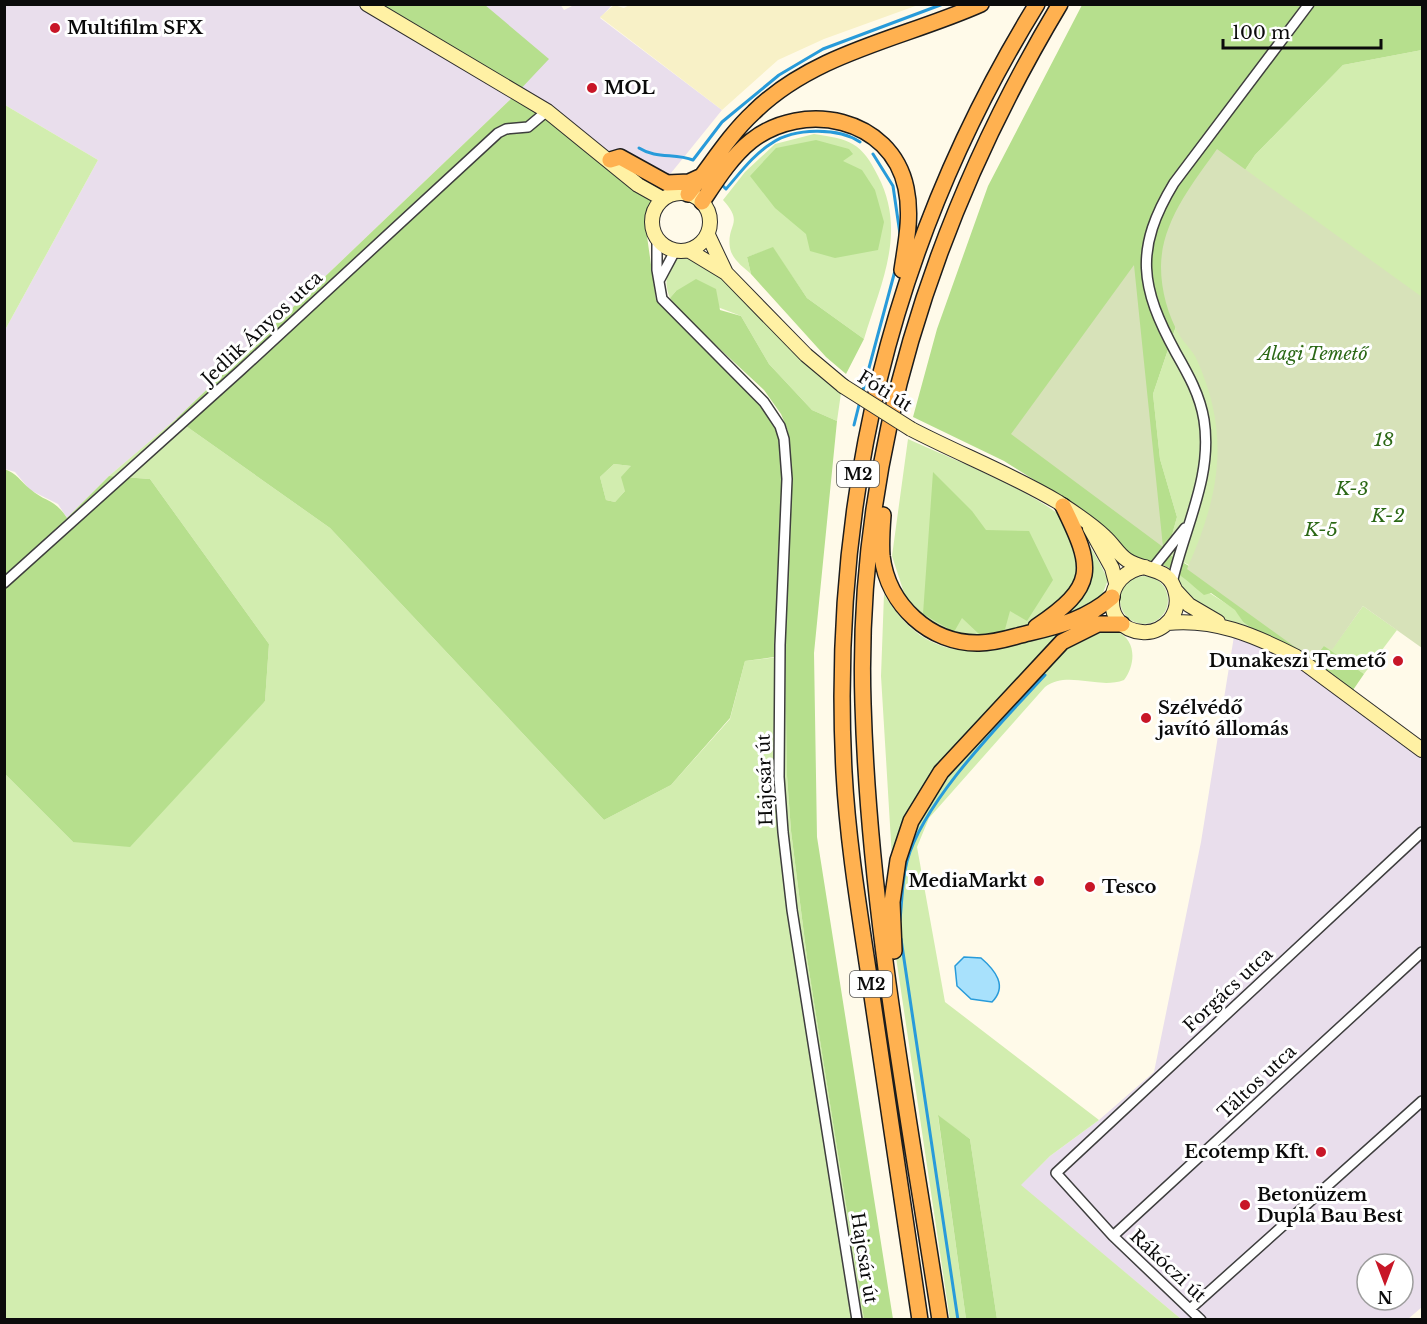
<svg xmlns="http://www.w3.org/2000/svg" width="1427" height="1324" font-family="'Libre Baskerville',serif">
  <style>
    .industrial { fill: #e9deec; fill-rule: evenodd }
    .farmland { fill: #f8f1c7 }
    .green { fill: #d2edaf }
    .forest { fill: #b6df8d; fill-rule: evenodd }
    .cemetery { fill: #d7e2b9 }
    .water { fill: #a8e1fc; stroke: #289bda; stroke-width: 1.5 }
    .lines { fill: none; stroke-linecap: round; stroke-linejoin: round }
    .stream { stroke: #289bda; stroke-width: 3 }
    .minor-casing { stroke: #3e3e3e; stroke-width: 12 }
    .secondary-casing { stroke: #2d2d2d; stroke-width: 16 }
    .trunk-casing { stroke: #1c1c1c; stroke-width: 18 }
    .minor { stroke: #fff; stroke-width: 9 }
    .secondary { stroke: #fff1a4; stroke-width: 14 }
    .trunk { stroke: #ffb150; stroke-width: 15 }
    .secondary-bridge-casing { stroke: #2d2d2d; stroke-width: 16; stroke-linecap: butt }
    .secondary-bridge { stroke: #fff1a4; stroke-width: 14 }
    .poi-dot { fill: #c81627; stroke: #fff; stroke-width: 2 }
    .labels { text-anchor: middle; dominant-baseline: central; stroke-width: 6; stroke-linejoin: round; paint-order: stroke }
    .shield { fill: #fff; stroke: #545454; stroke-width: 1.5 }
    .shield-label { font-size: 16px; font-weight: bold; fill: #0b0b0b }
    .poi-label { font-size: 18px; font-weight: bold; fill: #0b0b0b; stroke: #fff; text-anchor: start }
    .street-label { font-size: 18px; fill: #0b0b0b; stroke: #fff }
    .park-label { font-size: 18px; font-style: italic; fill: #2b6816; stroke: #fff }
  </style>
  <rect width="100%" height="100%" fill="#fffae9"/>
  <!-- industrial -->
  <path class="industrial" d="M560 4 564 10 574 5 613 4 600 18 722 110 650 199 515 95 176 419 109 476 67 518 58 504 30 490 15 472 5 469V330L98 160 5 105V5Z
    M1234 636 1290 658 1422 755V1307L1408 1319H1181L1020 1185 1050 1156 1099 1120 1154 1072 1201 842ZM1367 1264H1403V1300H1367Z"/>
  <!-- farmland -->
  <path class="farmland" d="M631 4 918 5 824 39 778 60 722 110 600 17 614 5 624 8Z"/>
  <!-- green -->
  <path class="green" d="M1422 50V422L1332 649 1363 606 1397 630 1364 674C1301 630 1235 590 1167 553L1177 517 1160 459 1153 394 1217 206 1237 182 1255 155 1343 65Z
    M5 105 98 160 5 330Z
    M814 134C850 139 862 143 878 176 907 232 881 283 864 339L807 298 773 248 747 257 751 274C743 267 732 259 730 248 726 224 745 224 723 200L745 172 775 144Z
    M682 255 695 257 709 265 841 393 837 421 812 410 769 364 741 316 676 291 670 298C663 282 666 263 682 255Z
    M176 419 330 528 604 820 671 785 730 719 745 661 786 656 787 776 791 831 807 958 864 1319H5V774L73 842 265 701 269 644 150 479 109 476Z
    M908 439C954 460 1043 494 1076 529 1090 543 1100 563 1108 580L1101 598 1090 607 1000 636 955 635 924 619 905 596 892 556Z
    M614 464 631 466 625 491 615 502 606 500 600 477Z
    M1174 570 1236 610 1243 622 1255 631 1225 621 1187 600Z
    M1120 600a24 24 0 1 1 48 0a24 24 0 1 1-48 0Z
    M884 594C935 680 1004 649 1079 623L1006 689 933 774 892 858 881 676Z
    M1097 630C1103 630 1111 629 1116 631 1138 640 1135 666 1124 680 1098 690 1068 670 1045 687L929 818 917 847 945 1002 1099 1120 1050 1156 1021 1185 1181 1319H997L970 1139 938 1116 966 1319 950 1320 893 937 901 866 915 827 963 756 1072 641Z"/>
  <!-- forest -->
  <path class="forest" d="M378 5H485L549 59 515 95 650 199 655 209 645 222 656 300 757 399 779 434 783 479 774 657 745 661 730 718 671 785 604 820 330 528 176 419 515 95ZM614 464 631 466 621 477 625 491 615 502 606 500 600 477Z
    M1082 5H1422V50L1343 65 1255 155 1237 182 1217 205 1153 394 1160 459 1177 517 1167 553 1324 646 1364 674 1351 693 1255 631 1243 622 1235 610 1211 593 1204 595C1178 573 1165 559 1130 559L1058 495 1004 461 913 417 937 329 988 186Z
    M816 140 849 149 853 154 843 161 862 170 875 190 884 222 878 250 835 258 810 251 806 234 775 208 750 176 776 148Z
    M773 247 807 298 864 339 846 374 826 357 751 274 747 257Z
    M696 279 716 289 720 310 741 316 769 364 812 410 837 421 814 653 817 837 893 1319H864L807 958 791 831 787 776 785 645 791 480 788 431 781 414 764 390 678 310 670 298 676 291Z
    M4 469C17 473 20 481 30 489 45 502 55 499 67 518L109 476 150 479 269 644 265 701 130 847 73 842 5 774Z
    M933 472 972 511 986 530 1029 531 1053 580 1027 621 1010 611 1004 633 980 635 962 618 954 632 923 614Z
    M938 1115 970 1139 997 1319H966Z"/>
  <!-- cemetery -->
  <path class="cemetery" d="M1217 149 1422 297V648L1363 606 1332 650 1324 646 1313 660 1187 569C1220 495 1231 434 1196 358 1192 350 1185 344 1180 336 1168 316 1161 290 1161 267 1161 222 1193 183 1217 149Z
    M1134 265 1163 547 1011 434Z"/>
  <!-- water -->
  <path class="water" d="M964 957 981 958C995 970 1008 986 992 1002L971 999 957 986 955 966Z"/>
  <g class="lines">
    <!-- stream -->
    <path class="stream" d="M639 148C656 159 675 153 693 160L722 122 779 75 823 49 943 4
      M873 154 893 186 900 234
      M723 186 726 189C740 173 754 154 772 143 794 128 838 127 860 142
      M862 394 896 267
      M854 425 860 401
      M900 920C902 901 902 880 907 861 924 800 1002 722 1045 675
      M901 939 958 1320"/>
    <defs>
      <path id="minor" d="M657 238V270L662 299 764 402 780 426 784 439 787 479 780 645 779 777 783 832 792 910 857 1320
        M660 279 675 251
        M1153 568 1185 528
        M4 583 241 370 498 133 506 129 528 127 547 111
        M1172 583C1184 528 1213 477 1204 420 1200 395 1188 374 1176 353 1140 287 1134 249 1174 183L1309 4
        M1113 1236 1422 952
        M1190 1309 1422 1101
        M1201 1320 1113 1236 1056 1173 1422 832"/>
      <path id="secondary" d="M367 4 547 111 638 185 663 199
        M652 222a29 29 0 1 1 58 0a29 29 0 1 1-58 0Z
        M708 235 726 273 806 355 843 386
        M688 250 726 273
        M911 429C959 454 1011 474 1058 502 1073 512 1092 524 1105 537 1113 544 1118 554 1127 560 1145 572 1171 566 1176 594 1178 603 1176 612 1170 620 1163 628 1153 633 1142 632 1101 629 1102 573 1145 567
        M1090 528 1112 568 1116 583
        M1176 591 1189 605 1218 622
        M1167 623C1214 618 1254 635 1295 656L1422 750"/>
      <path id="trunk" d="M610 160 620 157 667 183 689 182 702 176
        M688 194C710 167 728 136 754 112 815 52 905 38 981 4
        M702 202C716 181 731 157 751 141 803 100 891 117 906 188 912 216 906 243 902 270
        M883 515C882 528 881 543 882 556 888 605 930 644 979 643 997 643 1012 637 1029 633 1060 626 1088 618 1112 597
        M1036 627C1097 586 1094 569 1063 506
        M894 951 892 902 898 860 911 821 941 772 1062 642 1098 624H1122
        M920 1320C904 1212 888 1104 872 996 861 921 848 847 844 772 830 498 892 239 1037 4
        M940 1320C909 1116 869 911 863 704 855 456 933 216 1060 4"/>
    </defs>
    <!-- minor casing -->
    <use href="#minor" class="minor-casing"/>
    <!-- secondary casing -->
    <use href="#secondary" class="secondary-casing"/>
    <!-- trunk casing -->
    <use href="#trunk" class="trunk-casing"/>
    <!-- minor -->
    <use href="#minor" class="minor"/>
    <!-- secondary -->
    <use href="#secondary" class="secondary"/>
    <!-- trunk -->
    <use href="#trunk" class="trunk"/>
    <defs>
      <path id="secondary-bridge" d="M843 386 911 429"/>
    </defs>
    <!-- secondary-bridge casing -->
    <use href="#secondary-bridge" class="secondary-bridge-casing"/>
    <!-- secondary-bridge -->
    <use href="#secondary-bridge" class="secondary-bridge"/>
  </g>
  <!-- markers -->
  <g class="poi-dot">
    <circle cx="55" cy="28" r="6"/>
    <circle cx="592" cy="88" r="6"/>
    <circle cx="1398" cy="661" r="6"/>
    <circle cx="1146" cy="718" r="6"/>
    <circle cx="1039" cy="881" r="6"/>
    <circle cx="1090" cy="887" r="6"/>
    <circle cx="1321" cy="1152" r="6"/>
    <circle cx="1245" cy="1205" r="6"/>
  </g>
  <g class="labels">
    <!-- shield labels -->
    <g class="shield">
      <rect x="837" y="461" width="42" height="26" rx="4.5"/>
      <rect x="850" y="971" width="42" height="26" rx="4.5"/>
    </g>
    <g class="shield-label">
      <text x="858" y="474">M2</text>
      <text x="871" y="984">M2</text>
    </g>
    <!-- poi labels -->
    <g class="poi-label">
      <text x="67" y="28">Multifilm SFX</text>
      <text x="604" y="88">MOL</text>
      <text x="1386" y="661" text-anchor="end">Dunakeszi Temető</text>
      <text x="1158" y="708">Szélvédő<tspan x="1158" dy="21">javító állomás</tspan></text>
      <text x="1027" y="881" text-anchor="end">MediaMarkt</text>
      <text x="1102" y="887">Tesco</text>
      <text x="1309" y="1152" text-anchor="end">Ecotemp Kft.</text>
      <text x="1257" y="1195">Betonüzem<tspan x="1257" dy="21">Dupla Bau Best</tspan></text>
    </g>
    <!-- street labels -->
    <g class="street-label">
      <text transform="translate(262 328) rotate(-43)">Jedlik Ányos utca</text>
      <text transform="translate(885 391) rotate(32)">Fóti út</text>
      <text transform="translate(765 780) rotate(-92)">Hajcsár út</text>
      <text transform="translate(1228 990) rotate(-43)">Forgács utca</text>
      <text transform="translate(1257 1082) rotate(-43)">Táltos utca</text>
      <text transform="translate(864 1258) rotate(81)">Hajcsár út</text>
      <text transform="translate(1168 1266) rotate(43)">Rákóczi út</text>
    </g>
    <!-- park labels -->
    <g class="park-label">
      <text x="1313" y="354">Alagi Temető</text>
      <text x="1384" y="440">18</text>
      <text x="1352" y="489">K-3</text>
      <text x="1388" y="516">K-2</text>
      <text x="1321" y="530">K-5</text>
    </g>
  </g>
  <!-- border -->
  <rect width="1427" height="1324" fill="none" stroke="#0b0b0b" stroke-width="12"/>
  <!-- north arrow -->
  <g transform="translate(1385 1282) rotate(180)"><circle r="28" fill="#ffffff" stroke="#9d9d9d" stroke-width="1.5"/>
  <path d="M0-4.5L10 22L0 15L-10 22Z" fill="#c81627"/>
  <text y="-9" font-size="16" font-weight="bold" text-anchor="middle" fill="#0b0b0b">N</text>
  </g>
  <!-- scale -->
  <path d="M1223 39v9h158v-9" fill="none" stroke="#0b0b0b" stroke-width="3"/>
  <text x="1232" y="39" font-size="18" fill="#0b0b0b" stroke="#ffffff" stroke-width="4.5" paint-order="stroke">100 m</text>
</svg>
